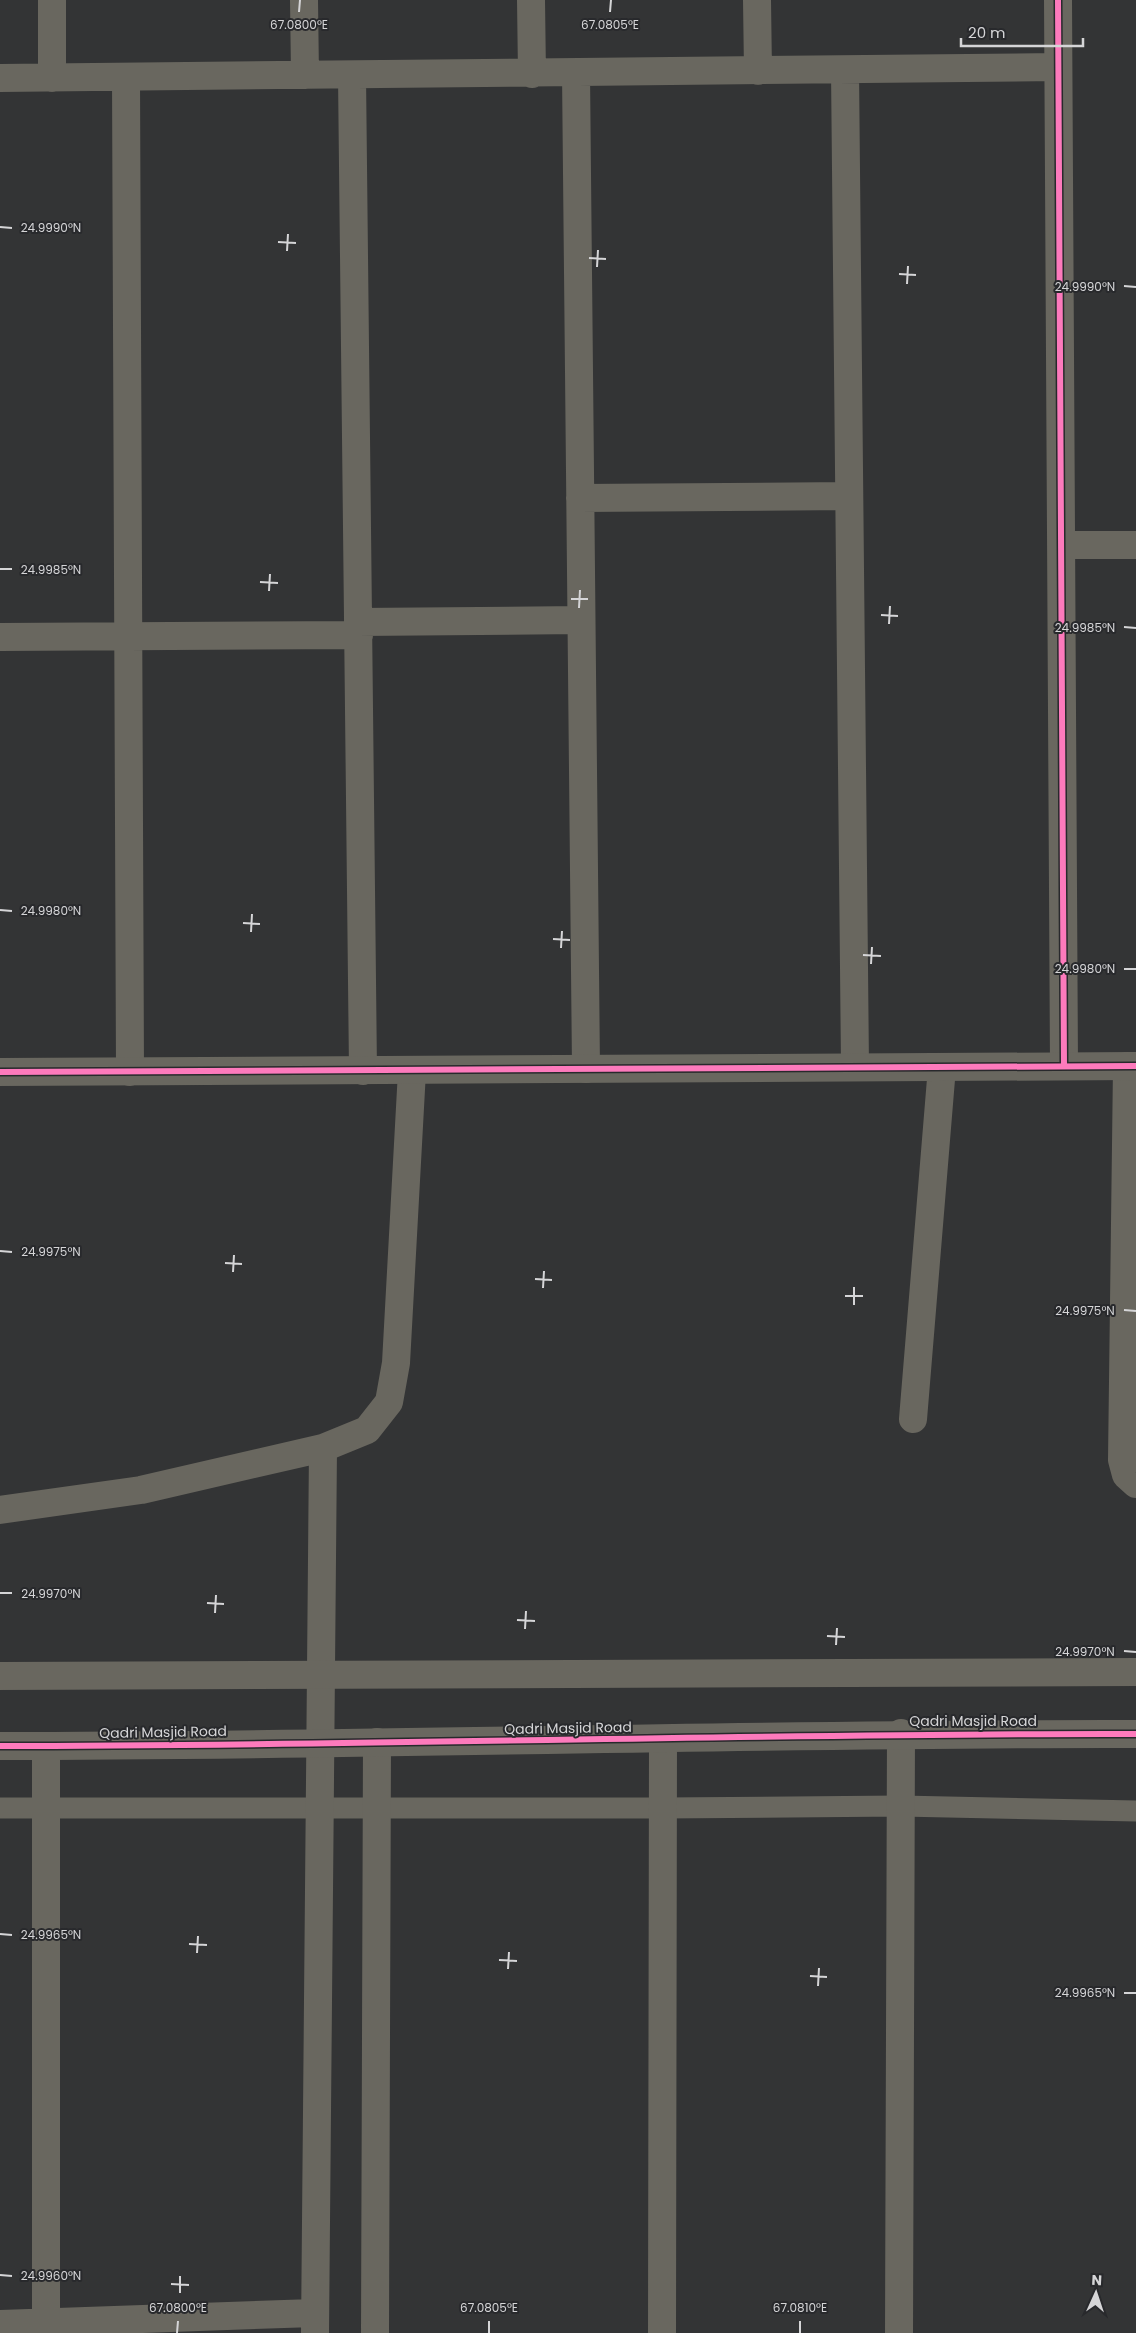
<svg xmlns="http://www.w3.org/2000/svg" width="1136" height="2333" font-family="Poppins,sans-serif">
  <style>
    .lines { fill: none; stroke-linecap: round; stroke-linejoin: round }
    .service { stroke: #69675f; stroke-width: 21 }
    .minor { stroke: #69675f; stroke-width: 28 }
    .tertiary { stroke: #69675f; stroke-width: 28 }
    .cycleway-casing { stroke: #28292c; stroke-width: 9 }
    .cycleway { stroke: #fd7abc; stroke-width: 6 }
    .ticks { fill: none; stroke: #d5d5d7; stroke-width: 2 }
    .labels { text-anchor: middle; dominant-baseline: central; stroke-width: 4; stroke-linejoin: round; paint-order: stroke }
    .street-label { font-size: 14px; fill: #d5d5d7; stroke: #28292c }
    .ticks-label { font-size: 12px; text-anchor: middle; fill: #d5d5d7; stroke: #28292c; stroke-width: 4; stroke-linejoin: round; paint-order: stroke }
  </style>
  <rect width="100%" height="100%" fill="#333435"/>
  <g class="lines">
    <!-- service -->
    <path class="service" d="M0 1808H663L901 1806 1136 1811"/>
    <!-- minor -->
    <path class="minor" d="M52 0V78
      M304 0 305 75
      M531 0 532 74
      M757 0 758 71
      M1058 0 1064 1066
      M845 70 855 1067
      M576 73 586 1069
      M352 75 363 1071
      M0 78 1058 67
      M126 78 130 1072
      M580 498 849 496
      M1061 545H1136
      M358 622 581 620
      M0 637 359 635
      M1127 1066 1122 1460 1126 1475 1136 1484
      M913 1419 942 1067
      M0 1510 141 1490 323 1448 367 1430 389 1402 396 1363 412 1071
      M46 1746V2323
      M0 2324 314 2313
      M315 2333 323 1448
      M375 2333 377 1742
      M662 2333 663 1739
      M899 2333 901 1733"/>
    <!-- tertiary -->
    <path class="tertiary" d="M0 1072 1136 1066
      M0 1676 1136 1672
      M0 1746C379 1746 757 1733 1136 1734"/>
    <defs>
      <path id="cycleway" d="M1058 0 1064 1066
        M0 1072 1136 1066
        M0 1746C379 1746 757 1733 1136 1734"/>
    </defs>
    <!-- cycleway casing -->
    <use href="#cycleway" class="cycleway-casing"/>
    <!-- cycleway -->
    <use href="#cycleway" class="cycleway"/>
  </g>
  <!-- ticks -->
  <path class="ticks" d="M299 12 300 0M610 12 611 0M0 227 12 228M278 242 296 243M287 251 288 234M589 258 606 259M597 267 598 250M899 274 916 275M907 284 908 266M1124 286 1136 287M0 569H12M260 582 278 583M269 591 270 574M571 599H588M579 608 580 590M881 615 898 616M889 624 890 606M1124 627 1136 628M0 910 12 911M243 923 260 924M251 932 252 914M553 939 570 940M561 948 562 931M863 955 881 956M871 964 872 947M1124 969H1136M0 1251 12 1252M225 1263 242 1264M233 1272 234 1255M535 1279 552 1280M543 1288 544 1271M845 1296H863M854 1305V1287M1124 1310 1136 1311M0 1593H12M207 1603 224 1604M215 1613 216 1595M517 1620 535 1621M525 1629 526 1611M827 1636 845 1637M836 1645 837 1628M1124 1651 1136 1652M0 1934 12 1935M189 1944 207 1945M197 1953 198 1936M499 1960 517 1961M508 1969 509 1952M810 1976 827 1977M818 1986 819 1968M1124 1993H1136M0 2275 12 2276M171 2284 189 2285M180 2293V2276M177 2333 178 2321M489 2333V2321M800 2333V2321"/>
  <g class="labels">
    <!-- street labels -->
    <g class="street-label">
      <text x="973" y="1721">Qadri Masjid Road</text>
      <text transform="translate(568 1728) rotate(-1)">Qadri Masjid Road</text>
      <text transform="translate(163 1732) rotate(-1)">Qadri Masjid Road</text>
    </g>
  </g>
  <g class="ticks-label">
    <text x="299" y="29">67.0800°E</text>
    <text x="610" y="29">67.0805°E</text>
    <text x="51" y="232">24.9990°N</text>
    <text x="1085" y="291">24.9990°N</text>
    <text x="51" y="574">24.9985°N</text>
    <text x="1085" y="632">24.9985°N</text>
    <text x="51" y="915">24.9980°N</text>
    <text x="1085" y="973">24.9980°N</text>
    <text x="51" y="1256">24.9975°N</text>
    <text x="1085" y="1315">24.9975°N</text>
    <text x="51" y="1598">24.9970°N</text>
    <text x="1085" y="1656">24.9970°N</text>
    <text x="51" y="1939">24.9965°N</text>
    <text x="1085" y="1997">24.9965°N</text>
    <text x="51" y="2280">24.9960°N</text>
    <text x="178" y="2312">67.0800°E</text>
    <text x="489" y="2312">67.0805°E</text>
    <text x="800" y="2312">67.0810°E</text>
  </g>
  <!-- north arrow -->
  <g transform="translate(1096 2293) rotate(3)" stroke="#28292c" stroke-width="4" paint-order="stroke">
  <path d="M0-4L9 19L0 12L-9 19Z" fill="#d5d5d7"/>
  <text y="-8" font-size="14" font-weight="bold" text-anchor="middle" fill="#d5d5d7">N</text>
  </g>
  <!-- scale -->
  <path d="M961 38v8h122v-8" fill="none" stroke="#d5d5d7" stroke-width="2.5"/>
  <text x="968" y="38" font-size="15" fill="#d5d5d7" stroke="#28292c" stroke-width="4" paint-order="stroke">20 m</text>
</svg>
